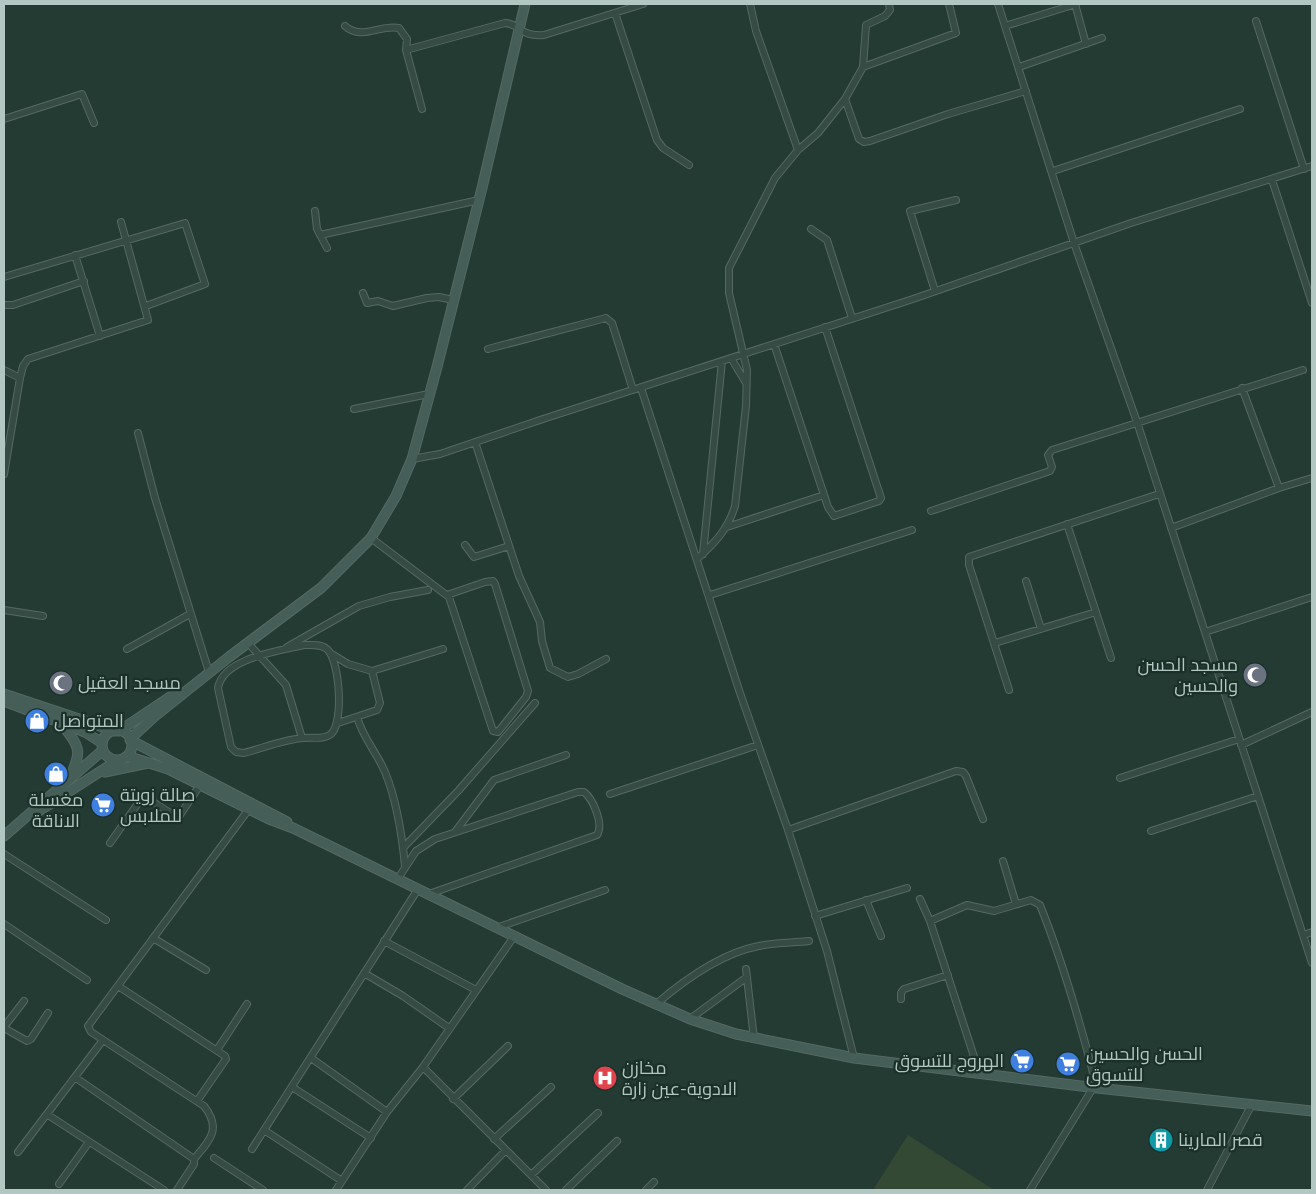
<svg xmlns="http://www.w3.org/2000/svg" width="1316" height="1194" font-family="Montserrat,Cairo,sans-serif">
  <style>
    .green { fill: #334933 }
    .lines { fill: none; stroke-linecap: round; stroke-linejoin: round }
    .street-casing { stroke: #556963; stroke-width: 8 }
    .secondary-casing { stroke: #556963; stroke-width: 11 }
    .street { stroke: #374b45; stroke-width: 6 }
    .secondary { stroke: #455e57; stroke-width: 9 }
    .labels { text-anchor: middle; dominant-baseline: central; stroke-width: 4.5; stroke-linejoin: round; paint-order: stroke }
    .poi-label { font-size: 18px; fill: #b2c7c1; stroke: #1c302a; text-anchor: start }
  </style>
  <rect width="100%" height="100%" fill="#233b33"/>
  <!-- green -->
  <path class="green" d="M908 1135 994 1190H873Z"/>
  <g class="lines">
    <defs>
      <path id="street" d="M750 4 756 31 798 150 818 133 845 99
        M889 4 890 10 885 16 866 25 863 67 845 99 859 139 864 142 870 141 948 114 1026 91
        M998 4 1074 243 1137 422 1312 963
        M1075 4 1086 44
        M615 13 657 140 663 148 689 165
        M1256 21 1304 169
        M345 26C362 41 380 24 399 28L407 39 406 50 505 23C521 24 519 37 544 35L643 4
        M1005 26 1076 4
        M406 50 422 109
        M863 67 956 33 949 4
        M1019 67 1102 38
        M4 119 82 94 94 123
        M1053 171 1240 109
        M1272 180 1312 303
        M315 211 317 229 327 248
        M811 229 827 240 852 318
        M320 235 479 200
        M75 255 100 336
        M4 277 185 223 205 284 146 306
        M935 291 910 211 956 200
        M363 293 367 303 378 301 393 306 427 298 439 297 453 300
        M4 305H13L84 281
        M774 344 828 507 834 516 879 501 881 498 825 327
        M488 349 606 318 612 323 633 390
        M731 358 746 383
        M4 370 20 378
        M641 388 740 693 788 830 827 951 854 1058
        M1242 388 1279 488
        M354 409 429 394
        M138 433 155 498 208 669
        M475 442 519 576 540 622 542 641 550 668 568 677 578 674 606 659
        M412 459 440 454 543 419 913 299 1131 223 1312 166
        M4 474 20 378 23 366 28 359 148 320 121 222
        M931 511 1050 471 1052 467 1048 455 1052 450 1303 370
        M1067 524 1111 658
        M727 527 824 495
        M1171 528 1279 488 1312 478
        M371 538 449 597 492 728 493 731 498 732 526 697 528 691 495 584 493 581 485 582 447 595
        M465 545 474 557 509 546
        M703 554 722 361
        M697 559C715 543 728 529 735 506L746 406 747 370 729 293V268L775 178 798 150
        M1026 581 1041 629
        M710 595 912 530
        M4 610 43 616
        M1205 632 1312 597
        M248 643 286 685 302 738
        M995 643 1096 612
        M304 645C312 645 321 644 327 649 340 661 344 723 331 734 324 740 313 737 304 738 285 739 263 748 244 753L236 752 231 747 218 688C223 658 279 651 304 645Z
        M287 647 359 606 390 597 428 590
        M127 649 190 614
        M330 653 348 664 372 671 380 703 377 710 338 723
        M372 671 443 649
        M1009 690 969 565V557L1159 494
        M357 717C363 738 377 753 385 772 397 801 402 835 405 866
        M1241 745 1312 712
        M1120 778 1239 739
        M610 794 758 745
        M788 830 956 771 963 772 966 776 983 819
        M1151 831 1258 796
        M455 832 494 780 566 755
        M110 843 141 799 147 798 178 818 200 785
        M403 848 459 790 535 703
        M4 854 106 920
        M1003 861 1016 904
        M397 880 416 851 435 839 578 792H584C593 799 604 824 597 835L429 894
        M920 899 930 921 979 1072
        M866 900 881 936
        M815 916 907 888
        M930 921 967 905 994 911 1031 900 1040 905C1064 965 1081 1025 1097 1088
        M4 924 87 980
        M499 927 605 890
        M1304 935 1312 932
        M153 938 206 970
        M384 941 476 990
        M746 969 754 1039
        M364 973 403 996 449 1028
        M118 986 225 1056 226 1059 197 1101
        M901 999V993L904 989 948 975
        M655 1005C684 980 721 953 759 946 775 942 793 943 809 941
        M690 1019 747 977
        M4 1027 24 1001
        M4 1028 27 1041 31 1039 48 1013
        M217 1050 247 1004
        M311 1058 387 1112
        M423 1067 546 1190
        M76 1078 194 1159V1164L177 1190
        M292 1087 371 1138
        M453 1099 508 1046
        M48 1115 164 1190
        M264 1130 342 1181
        M494 1139 551 1087
        M252 1149 418 889
        M18 1152 103 1040
        M214 1158 263 1190
        M194 1159C210 1140 222 1129 204 1106L91 1032 88 1026 249 809
        M531 1175 598 1113
        M59 1184 89 1142
        M336 1190 387 1112 423 1067 515 935
        M467 1190 506 1150
        M566 1190 617 1141
        M646 1190 654 1182
        M1030 1190 1093 1088
        M1207 1190 1252 1104"/>
      <path id="secondary" d="M4 694 115 731
        M4 701 85 732 102 743
        M61 723C80 748 83 750 69 779
        M102 745a15 15 0 1 1 30 0a15 15 0 1 1-30 0Z
        M119 731 173 695
        M130 739 155 716 229 657 321 588 371 538 396 496 412 459 437 367 482 188 525 4
        M130 740 287 822
        M127 756 168 769 269 819 293 828 622 989 690 1019 736 1034 854 1058 1097 1088 1312 1111
        M105 772 148 763
        M36 813 118 760
        M4 836 103 750"/>
    </defs>
    <!-- street casing -->
    <use href="#street" class="street-casing"/>
    <!-- secondary casing -->
    <use href="#secondary" class="secondary-casing"/>
    <!-- street -->
    <use href="#street" class="street"/>
    <!-- secondary -->
    <use href="#secondary" class="secondary"/>
  </g>
  <!-- icons -->
  <defs>
    <symbol id="mosque-disc" viewBox="-11 -11 22 22"><circle r="9.5" fill="#6b7280" stroke="#1c302a"/><path d="M3.5-4.9A6 6 0 1 0 3.5 4.9A5 5 0 1 1 3.5-4.9Z" fill="#fff"/></symbol>
    <symbol id="shop-disc" viewBox="-11 -11 22 22"><circle r="9.5" fill="#3f7fe0" stroke="#1c302a"/><path d="M-5-2.5h2.3a2.7 3.5 0 0 1 5.4 0H5L5.5 6h-11ZM-1.5-2.5h3a1.5 2.3 0 0 0-3 0Z" fill="#fff"/></symbol>
    <symbol id="supermarket-disc" viewBox="-11 -11 22 22"><circle r="9.5" fill="#3f7fe0" stroke="#1c302a"/><path d="M-6-5.5h2.5l.6 2H6L4.5 2H-2.5L-4.4-4H-6ZM-1.5 3.2a1.3 1.3 0 1 0 .1 0ZM3 3.2a1.3 1.3 0 1 0 .1 0Z" fill="#fff"/></symbol>
    <symbol id="hospital-disc" viewBox="-11 -11 22 22"><circle r="9.5" fill="#e0444e" stroke="#1c302a"/><path d="M-5-5h3v3.5h4V-5h3V5h-3V1.5h-4V5h-3Z" fill="#fff"/></symbol>
    <symbol id="building-disc" viewBox="-11 -11 22 22"><circle r="9.5" fill="#0f9aa8" stroke="#1c302a"/><path d="M-4-6H4V6H1V3H-1V6H-4ZM-2.5-4.3h1.7v1.8h-1.7ZM.8-4.3h1.7v1.8H.8ZM-2.5-1h1.7V.8h-1.7ZM.8-1h1.7V.8H.8Z" fill="#fff"/></symbol>
  </defs>
  <g fill-rule="evenodd">
    <use href="#mosque-disc" x="1241" y="661" width="28" height="28"/>
    <use href="#mosque-disc" x="47" y="669" width="28" height="28"/>
    <use href="#shop-disc" x="23" y="707" width="28" height="28"/>
    <use href="#shop-disc" x="42" y="760" width="28" height="28"/>
    <use href="#supermarket-disc" x="89" y="791" width="28" height="28"/>
    <use href="#supermarket-disc" x="1008" y="1047" width="28" height="28"/>
    <use href="#supermarket-disc" x="1054" y="1050" width="28" height="28"/>
    <use href="#hospital-disc" x="591" y="1064" width="28" height="28"/>
    <use href="#building-disc" x="1147" y="1126" width="28" height="28"/>
  </g>
  <g class="labels">
    <!-- poi labels -->
    <g class="poi-label">
      <text x="1238" y="665" text-anchor="end">مسجد الحسن<tspan x="1238" dy="21">والحسين</tspan></text>
      <text x="78" y="683">مسجد العقيل</text>
      <text x="54" y="721">المتواصل</text>
      <text x="120" y="795">صالة زويتة<tspan x="120" dy="21">للملابس</tspan></text>
      <text x="56" y="800" text-anchor="middle">مغسلة<tspan x="56" dy="21">الاناقة</tspan></text>
      <text x="1086" y="1054">الحسن والحسين<tspan x="1086" dy="21">للتسوق</tspan></text>
      <text x="1004" y="1061" text-anchor="end">الهروج للتسوق</text>
      <text x="622" y="1068">مخازن<tspan x="622" dy="21">الادوية-عين زارة</tspan></text>
      <text x="1178" y="1140">قصر المارينا</text>
    </g>
  </g>
  <!-- border -->
  <rect width="1316" height="1194" fill="none" stroke="#b2c7c1" stroke-width="10"/>
</svg>
